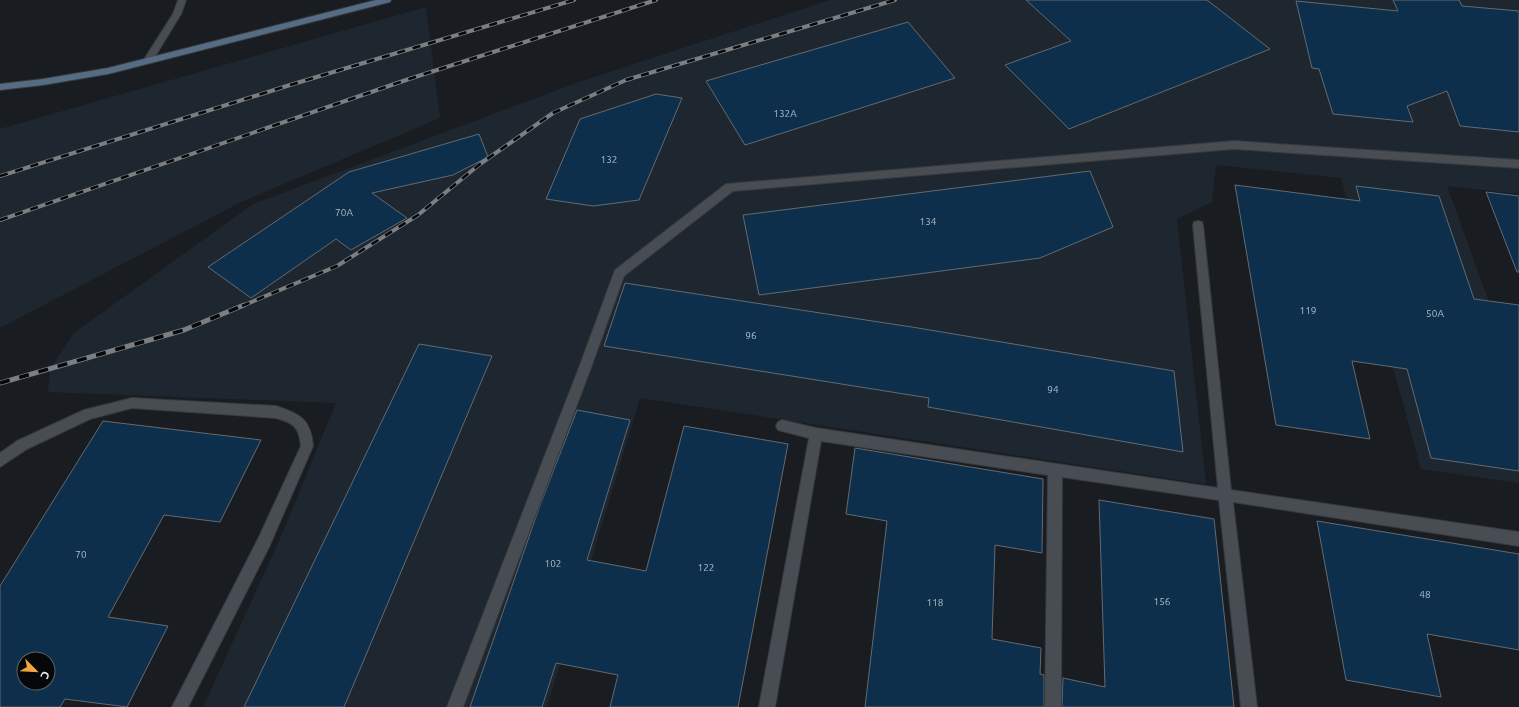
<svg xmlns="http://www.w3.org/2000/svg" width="1519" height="707" font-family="Ubuntu,sans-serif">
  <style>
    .built { fill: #1e2730 }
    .building { fill: #0d2f4c; stroke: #646a70; fill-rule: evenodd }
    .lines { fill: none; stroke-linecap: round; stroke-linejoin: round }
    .lane-casing { stroke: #373a3d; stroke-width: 2 }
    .street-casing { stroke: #373a3d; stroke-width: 2 }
    .secondary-casing { stroke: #373a3d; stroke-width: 2 }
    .lane { fill: #474d52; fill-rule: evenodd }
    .street { fill: #474d52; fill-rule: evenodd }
    .secondary { fill: #556c82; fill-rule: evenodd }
    .rail-far1-casing { stroke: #7b7f83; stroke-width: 4 }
    .rail-casing { stroke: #7b7f83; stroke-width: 5 }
    .rail-far1 { stroke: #060709; stroke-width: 2.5; stroke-dasharray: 8; stroke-linecap: butt }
    .rail { stroke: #060709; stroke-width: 3.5; stroke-dasharray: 10; stroke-linecap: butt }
    .labels { text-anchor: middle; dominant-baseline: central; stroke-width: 3; stroke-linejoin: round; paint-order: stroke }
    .number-label { font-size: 10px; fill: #b2bdc7 }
  </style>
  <rect width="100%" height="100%" fill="#191d22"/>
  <!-- built -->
  <path class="built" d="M830 0H1519V194L1447 186 1519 385V483L1421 469 1341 178 1216 165 1212 202 1177 219 1206 484 640 398 547 707H203L280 539 336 403 48 392 50 369 74 333 253 204 579 82Z
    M426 7 440 118 241 202 0 328V129Z"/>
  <!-- building -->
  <path class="building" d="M1026 0H1207L1270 49 1069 129 1005 65 1071 41Z
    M1393 0H1459L1462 6 1519 11V132L1460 126 1447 91 1407 106 1413 122 1333 114 1319 69 1312 68 1296 1 1398 11Z
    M908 22 955 78 745 145 706 81Z
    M656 94 682 98 639 200 593 206 546 199 580 119Z
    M479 134 488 157 453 175 372 193 407 218 351 250 336 239 251 298 208 267 349 172Z
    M1090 171 1113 227 1040 258 759 295 743 215Z
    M1235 185 1360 201 1356 186 1439 196 1474 299 1519 305V471L1431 458 1407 369 1352 361 1370 439 1276 425Z
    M1486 192 1519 196V272H1517Z
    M625 283 918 328 1174 371 1183 452 928 407 929 398 604 346Z
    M419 344 492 356 344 707H244Z
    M577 410 630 420 587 560 646 571 684 426 788 444 738 707H610L618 675 556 663 542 707H470L539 508Z
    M103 421 261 440 220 522 164 515 108 617 168 626 127 707 65 699 60 707H0V586ZM24 659H48V683H24Z
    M855 448 1043 479 1042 553 995 545 992 639 1041 648 1040 674 1044 675V707H865L887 521 846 514Z
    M1099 500 1214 519 1234 707H1062L1063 678 1105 687Z
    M1317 521 1519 554V650L1427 634 1441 697 1346 680Z"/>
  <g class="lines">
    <defs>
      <path id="lane" d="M1234 141 1519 160V168L1234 149 733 191 624 276 592 365 463 707H447L580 365 615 270 726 184Z
        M1198 221 1202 222 1203 225 1231 490 1519 532V546L1233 502 1257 707H1241L1219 500 1062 477 1061 707H1045L1048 475 821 441 775 707H759L809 438 778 430 776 426 778 422 782 420 816 428 1218 488 1193 225 1194 222Z
        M132 398 276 406C300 414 311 419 313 446L269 547 188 707H172L259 537 301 446C299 427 294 423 276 418L132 408 90 419 27 449 0 467V453L17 441 84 410Z"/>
      <path id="street" d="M178 0H186L181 14 151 63H145L143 61 173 14Z"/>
      <path id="secondary" d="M376 0H391L390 2 108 74 43 85 0 90V84L43 79 108 68Z"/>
    </defs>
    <!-- lane casing -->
    <use href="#lane" class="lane-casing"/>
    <!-- street casing -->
    <use href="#street" class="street-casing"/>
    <!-- secondary casing -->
    <use href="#secondary" class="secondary-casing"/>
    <!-- lane -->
    <use href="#lane" class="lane"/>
    <!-- street -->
    <use href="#street" class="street"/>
    <!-- secondary -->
    <use href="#secondary" class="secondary"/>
    <defs>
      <path id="rail-far1" d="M0 176 290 85 574 0
        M0 220 409 79 656 0
        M242 306 337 266 418 215 480 164 553 113 626 80 895 0"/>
      <path id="rail" d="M0 383 184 330 244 305"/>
    </defs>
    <!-- rail-far1 casing -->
    <use href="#rail-far1" class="rail-far1-casing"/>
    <!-- rail casing -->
    <use href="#rail" class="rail-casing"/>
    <!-- rail-far1 -->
    <use href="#rail-far1" class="rail-far1"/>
    <!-- rail -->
    <use href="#rail" class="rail"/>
  </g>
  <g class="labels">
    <!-- number labels -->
    <g class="number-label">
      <text x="785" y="113">132А</text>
      <text x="609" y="159">132</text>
      <text x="344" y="212">70А</text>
      <text x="928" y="221">134</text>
      <text x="1308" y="310">119</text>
      <text x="1435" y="313">50А</text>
      <text x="751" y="335">96</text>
      <text x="1053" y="389">94</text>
      <text x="81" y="554">70</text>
      <text x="553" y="563">102</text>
      <text x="706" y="567">122</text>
      <text x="1425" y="594">48</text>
      <text x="1162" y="601">156</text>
      <text x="935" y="602">118</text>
    </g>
  </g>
  <!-- north arrow -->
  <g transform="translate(36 671) rotate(114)"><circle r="19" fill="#060709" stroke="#616365"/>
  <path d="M0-3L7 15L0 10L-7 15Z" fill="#f4a443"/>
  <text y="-6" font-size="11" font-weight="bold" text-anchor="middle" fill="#e9ecf0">С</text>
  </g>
</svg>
